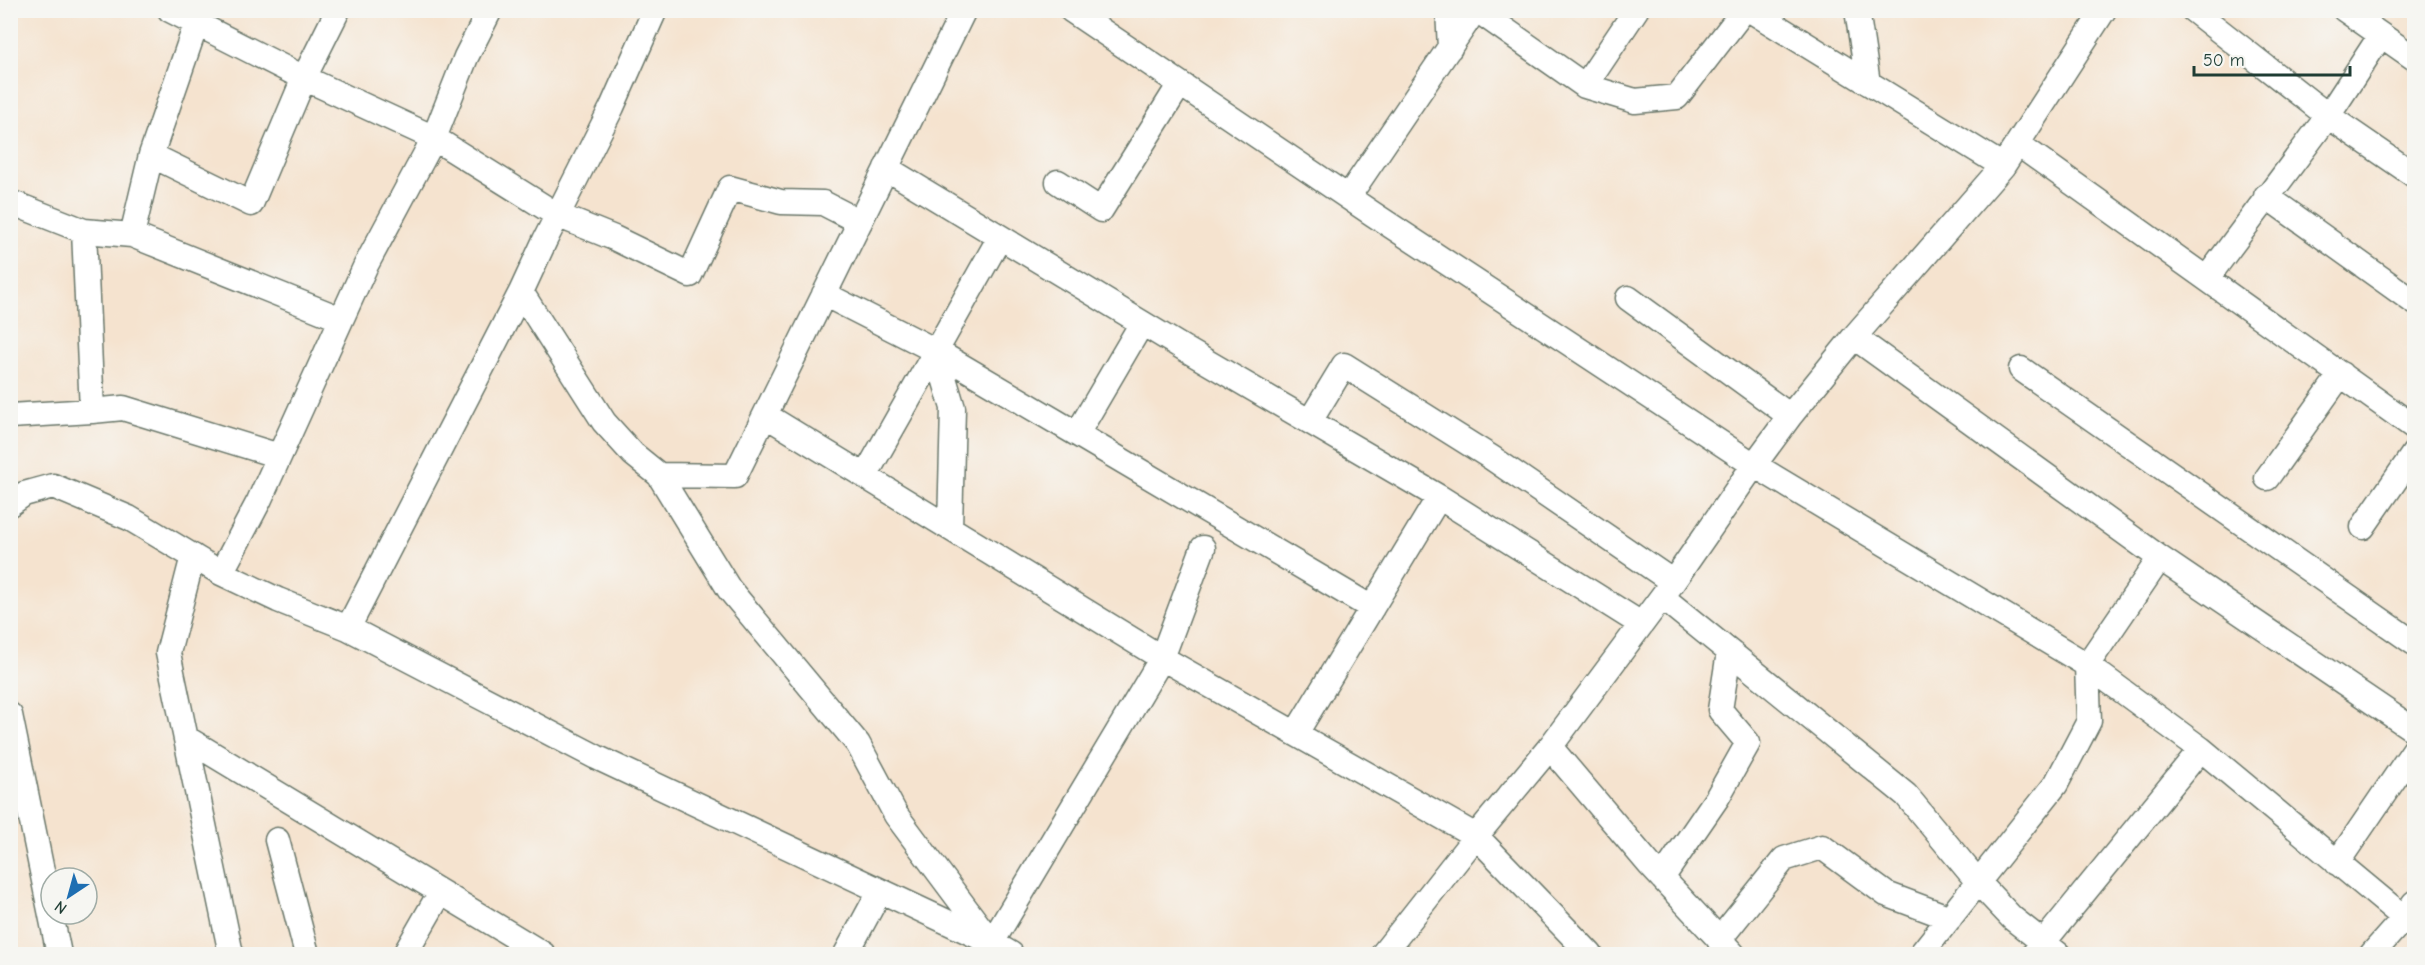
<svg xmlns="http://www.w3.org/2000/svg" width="2425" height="965" font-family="'Comic Neue',sans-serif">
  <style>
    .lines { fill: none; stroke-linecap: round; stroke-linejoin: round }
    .minor-casing { stroke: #6a776a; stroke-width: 27 }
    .minor { stroke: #fff; stroke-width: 24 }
  </style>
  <rect width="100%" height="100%" fill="#f6f6f2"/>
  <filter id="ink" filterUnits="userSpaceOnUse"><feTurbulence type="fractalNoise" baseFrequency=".0167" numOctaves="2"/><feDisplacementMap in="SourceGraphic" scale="12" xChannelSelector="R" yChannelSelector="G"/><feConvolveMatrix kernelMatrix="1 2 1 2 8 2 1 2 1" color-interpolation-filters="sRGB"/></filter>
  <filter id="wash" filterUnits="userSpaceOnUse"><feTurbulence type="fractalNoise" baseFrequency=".008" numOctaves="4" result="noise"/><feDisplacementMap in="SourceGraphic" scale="24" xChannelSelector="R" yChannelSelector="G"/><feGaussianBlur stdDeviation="1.35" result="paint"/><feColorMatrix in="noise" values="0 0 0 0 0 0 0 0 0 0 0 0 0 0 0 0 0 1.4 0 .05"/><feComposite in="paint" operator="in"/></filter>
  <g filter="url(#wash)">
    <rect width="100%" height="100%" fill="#f5e3cf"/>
  </g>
  <g filter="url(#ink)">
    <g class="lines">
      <defs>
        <path id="minor" d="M170 10 304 78 338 10
          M655 10 612 107 545 240 521 292 604 422 633 454 659 475 735 476 964 10
          M1071 10 1373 214 1754 465 2087 665 2201 749 2414 926
          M1448 10 1450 48
          M1477 10 1585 86 1636 10
          M1750 10 2003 166
          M1857 10 1868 83
          M2193 10 2328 116 2414 175
          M2345 10 2381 35
          M1585 86 1635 101 1677 97 1744 10
          M2018 144 2414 427
          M151 155 251 204 304 78 434 138 557 215 614 238 690 275 730 188 781 202 823 203 860 222
          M886 168 1185 349 1439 497 1641 624
          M1058 182 1101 210 1180 84
          M2266 196 2414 302
          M1348 197 1475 10
          M10 202 84 231 132 235 341 319
          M132 235 151 155 201 10
          M2207 278 2328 116 2381 35 2414 58
          M824 294 936 351 1077 434
          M1628 298 1790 416
          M1142 323 1077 434 1372 608
          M1854 337 2160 558 2414 730
          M2021 369 2414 643
          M92 411 123 408 279 456
          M765 415 1162 658 1476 836 1590 954
          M10 416 92 411 84 231
          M1310 421 1344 365 1492 458 1673 582
          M659 475 729 589 858 744 896 815 990 941
          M865 476 936 351
          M2267 478 2341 374
          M10 504 24 494 53 486 129 518 221 573 278 600 348 628 596 757 992 943 1011 954
          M2363 527 2414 453
          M950 528 953 408 936 351 1000 237
          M193 556 168 653 231 954
          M221 573 259 501 365 267 434 138 466 57 490 10
          M1662 597 1906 795 1978 882 2012 918 2058 954
          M348 628 521 292
          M10 715 59 954
          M1296 733 1439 497
          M186 738 543 954
          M1550 747 1649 864 1733 954
          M277 840 307 954
          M2337 863 2414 750
          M1662 878 1717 798 1748 743 1720 710 1729 652
          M1719 940 1784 859 1822 847 1886 894 1950 918
          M405 954 440 893
          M846 954 880 891
          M985 954 1162 658 1203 548
          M1383 954 1476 836 1550 747 1673 582 1754 465 1790 416 1854 337 2003 166 2104 10
          M1921 954 2056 784 2089 721 2087 665 2160 558
          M2034 954 2201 749
          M2372 954 2404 918 2414 903"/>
      </defs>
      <!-- minor casing -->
      <use href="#minor" class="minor-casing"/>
      <!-- minor -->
      <use href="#minor" class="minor"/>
    </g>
  </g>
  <!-- margin -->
  <rect width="2425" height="965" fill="none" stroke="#f6f6f2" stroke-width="36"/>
  <!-- north arrow -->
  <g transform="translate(69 896) rotate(216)"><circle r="28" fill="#f6f6f2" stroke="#a0aca6" stroke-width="1.5"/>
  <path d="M0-4.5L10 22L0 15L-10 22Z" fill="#1f6fb2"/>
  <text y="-9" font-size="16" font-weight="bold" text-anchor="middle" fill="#1f3d34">N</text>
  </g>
  <!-- scale -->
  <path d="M2194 66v9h156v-9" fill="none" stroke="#1f3d34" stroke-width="3"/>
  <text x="2203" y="66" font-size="18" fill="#1f3d34" stroke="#f6f6f2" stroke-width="4.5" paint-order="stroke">50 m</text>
</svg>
